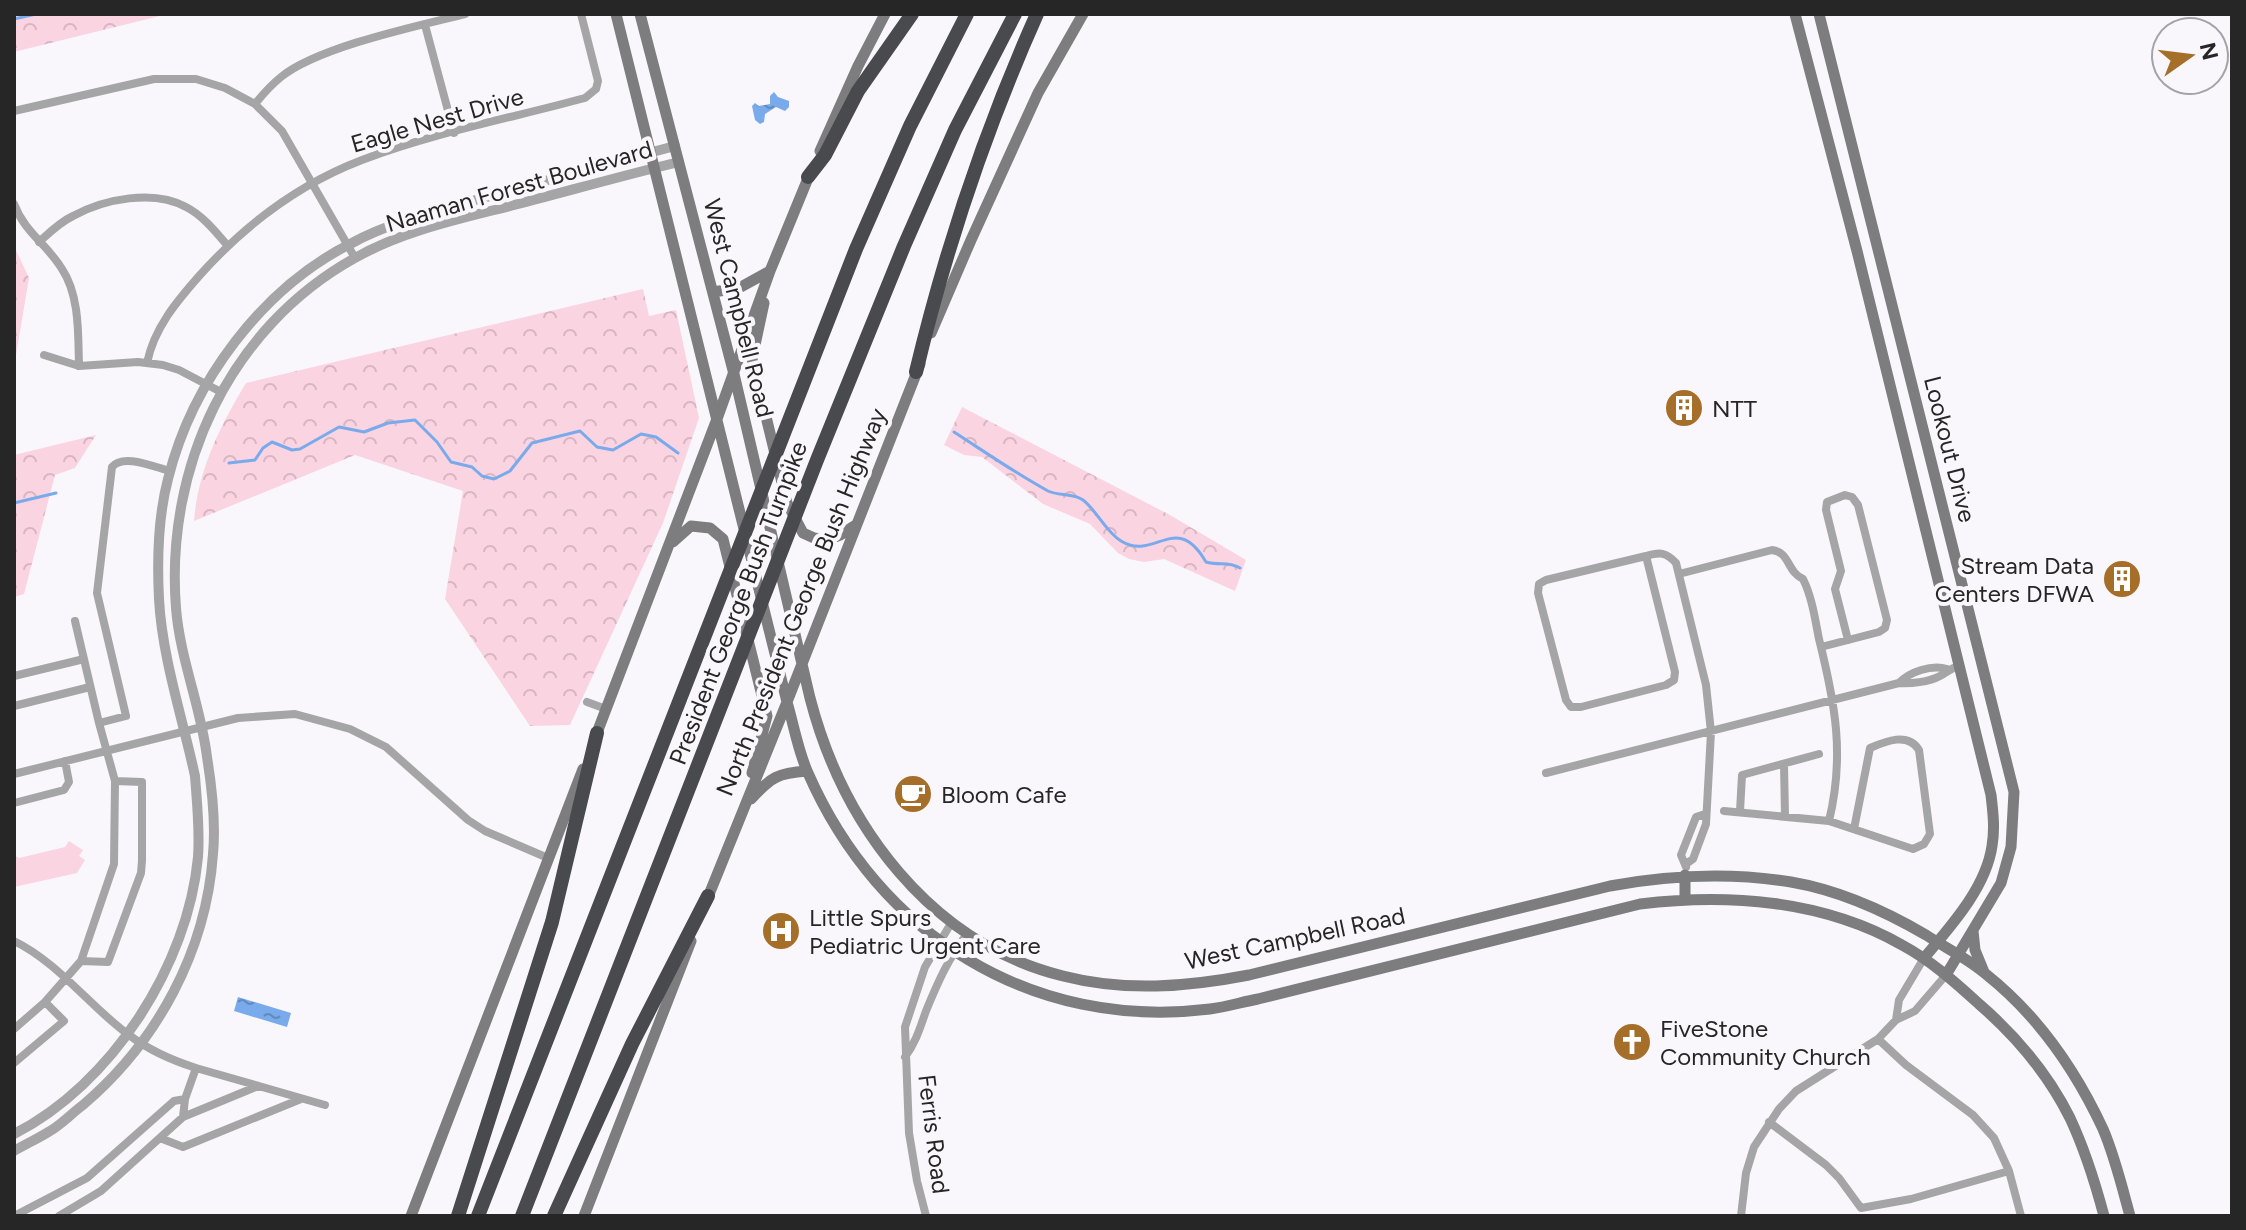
<svg xmlns="http://www.w3.org/2000/svg" width="2246" height="1230" font-family="Figtree,sans-serif">
  <style>
    .green { fill: #fbd4e2 }
    .forest { fill: url(#forest-crowns) }
    .water { fill: url(#water-ripples) }
    .lines { fill: none; stroke-linecap: round; stroke-linejoin: round }
    .stream { stroke: #79aaeb; stroke-width: 3 }
    .minor { stroke: #a5a5a7; stroke-width: 8 }
    .tertiary { stroke: #a5a5a7; stroke-width: 10 }
    .secondary { stroke: #7d7d80; stroke-width: 11 }
    .motorway { stroke: #494a4e; stroke-width: 14 }
    .labels { text-anchor: middle; dominant-baseline: central; stroke-width: 8; stroke-linejoin: round; paint-order: stroke }
    .street-label { font-size: 24px; fill: #262627; stroke: #f9f7fc }
    .poi-label { font-size: 24px; fill: #262627; stroke: #f9f7fc; text-anchor: start }
  </style>
  <defs>
    <pattern id="forest-crowns" width="20" height="18" patternUnits="userSpaceOnUse" patternTransform="scale(2)"><rect width="20" height="18" fill="#fbd4e2"/><path d="M2 6a3 3 0 1 1 6 0M12 15a3 3 0 1 1 6 0" fill="none" stroke="#d7b6c2"/></pattern>
    <pattern id="water-ripples" width="26" height="14" patternUnits="userSpaceOnUse" patternTransform="scale(2)"><rect width="26" height="14" fill="#79aaeb"/><path d="M2 4q2-2 4 0t4 0M15 11q2-2 4 0t4 0" fill="none" stroke="#638abe"/></pattern>
  </defs>
  <rect width="100%" height="100%" fill="#f9f7fc"/>
  <!-- green -->
  <path class="green" d="M69 841 83 850 79 856 85 860 77 873 14 887V855L19 858 65 847Z"/>
  <!-- forest -->
  <path class="forest" d="M14 14H168L14 52Z
    M15 248 29 278 14 367V249Z
    M643 289 649 316 676 310 699 418 663 523 570 725 530 726 445 599 463 491 355 455 194 521C198 470 220 426 246 383Z
    M962 407 1170 515 1246 560 1235 591 1164 559 1144 562 1129 559 1118 553 1090 524 1043 504 982 457 964 455 944 445Z
    M96 435 75 468 55 475 24 594 14 597V455Z"/>
  <!-- water -->
  <path class="water" d="M774 92 778 97 789 101V107L785 111 776 107 765 114 764 122 760 124 755 120 752 106 755 103 759 106 770 104V96Z
    M238 997 291 1013 287 1027 234 1011Z"/>
  <g class="lines">
    <!-- stream -->
    <path class="stream" d="M14 19 36 14
      M954 432C985 452 1015 473 1048 491 1058 496 1074 493 1083 500 1097 511 1106 532 1121 541 1155 562 1176 510 1206 562 1219 566 1228 561 1240 568
      M229 463 255 460 263 448 272 442 292 450 300 449 339 427 364 432 388 423 415 420 437 442 451 462 472 467 482 476 494 479 510 471 532 443 580 431 597 447 613 450 641 434 656 437 678 453
      M14 503 56 493"/>
    <!-- minor -->
    <path class="minor" d="M425 25 454 133
      M255 104C263 94 271 85 281 77 318 47 417 26 465 14
      M14 111 154 79H196L225 88 255 104 282 131 355 258
      M14 204C25 233 47 244 62 269 80 296 78 335 79 366
      M39 242C49 233 60 222 73 216 104 199 154 189 186 207 202 215 215 231 227 245
      M44 355 79 366 138 362 163 365 179 370 221 392
      M147 363C154 328 177 301 200 275 244 226 299 184 362 160 433 133 511 118 585 98L596 89 598 81 581 14
      M1646 556 1675 672 1674 680 1666 685 1581 707H1571L1566 700 1538 593 1539 584 1546 580 1646 556C1660 552 1666 552 1676 563L1706 685 1711 732 1706 824 1693 859 1686 864
      M1679 574 1772 550C1790 552 1787 572 1803 579 1812 597 1815 619 1819 639 1835 703 1845 755 1829 821
      M75 621 99 723
      M1821 647 1879 632 1885 628 1887 620 1858 505 1852 497 1845 495 1827 502 1826 510 1841 571 1835 589 1848 640
      M14 676 84 659
      M1899 683C1909 672 1932 664 1947 669
      M587 702 606 709
      M14 706 90 687
      M1784 764 1785 816
      M1546 773 1899 683C1910 684 1929 682 1940 676 1947 672 1950 669 1958 666
      M14 774 238 718 295 714 350 729 386 747 468 820 485 831 548 858
      M115 781 114 864 81 961 108 962 141 873 142 861V782L115 781 99 723 126 716 97 593 112 467C123 453 154 467 170 471
      M14 803 64 790 69 782 65 761
      M1724 811 1829 821 1913 849 1924 844 1930 834 1919 750C1908 732 1886 741 1870 748L1854 829
      M1740 811 1742 775 1819 754
      M1686 867 1681 855 1696 817 1705 814
      M14 941C59 963 89 1006 129 1035 150 1051 171 1060 196 1068L185 1099 183 1117 101 1191 59 1216
      M1896 1020 1899 1000 1924 958
      M14 1029 45 1002
      M1878 1039 1906 1065 1973 1115 1994 1138 2009 1171 2021 1216
      M905 1057C916 1042 920 1028 926 1011 937 984 949 957 967 934
      M14 1063 64 1021 45 1002 81 961
      M196 1068 325 1105
      M183 1117 258 1086
      M1769 1122 1826 1165 1839 1178 1861 1208 1911 1199 2009 1171
      M160 1138 183 1147 301 1099
      M14 1216 87 1178 174 1101 185 1099
      M926 1216 917 1181 909 1133 905 1027 925 967 950 925
      M1741 1216 1746 1173 1754 1147 1779 1109 1796 1091 1878 1039 1896 1020 1915 1011 1946 975"/>
    <!-- tertiary -->
    <path class="tertiary" d="M14 1134C112 1084 188 965 198 857 200 830 197 803 195 776 183 720 162 657 159 599 157 560 158 517 168 479 192 382 262 288 352 243 393 221 438 211 483 198 547 180 611 163 675 146
      M14 1151C26 1144 39 1138 50 1131 62 1124 72 1113 83 1105 157 1042 206 952 213 854 216 822 212 788 207 757 201 707 180 659 176 608 165 468 229 328 355 258 404 230 464 218 518 204 572 190 625 175 679 162"/>
    <!-- secondary -->
    <path class="secondary" d="M616 14 787 702C794 726 798 751 808 773 879 935 1032 1031 1210 1009 1226 1007 1242 1002 1258 999L1640 904C1727 893 1823 900 1902 945 1930 960 1955 982 1979 1004 2016 1036 2048 1074 2070 1118 2085 1150 2095 1182 2104 1216
      M640 14 734 374 810 698C843 825 930 943 1063 976 1125 992 1187 987 1249 975L1610 886C1670 875 1729 872 1791 882 1838 890 1885 911 1926 935 1946 948 1969 959 1987 975 2037 1015 2076 1071 2103 1129 2115 1157 2122 1187 2130 1216
      M1795 14 1857 251 1991 795C1993 812 1995 829 1992 846 1986 888 1950 927 1924 958
      M1819 14 2014 792 2011 847 2001 883 1946 975
      M820 151 858 66 885 14
      M713 292 739 288 770 271
      M764 303 752 359 787 503 803 533 814 538 827 540 840 535 856 525
      M931 333 971 240 1038 93 1083 14
      M673 542 691 526 710 528 723 539 767 716 752 773
      M595 738 717 419 770 271 811 171
      M751 799C771 777 778 773 807 771
      M1685 875V899
      M706 902 787 702 920 364
      M1973 931 1975 950 1984 972
      M411 1216 583 769
      M584 1216 691 941"/>
    <!-- motorway -->
    <path class="motorway" d="M808 177 825 155 858 91 912 14
      M916 372C945 251 986 128 1037 14
      M458 1216 552 922 597 733
      M478 1216 856 249 910 126 967 14
      M522 1216 817 460 904 246 955 130 1015 14
      M554 1216 632 1044 708 896"/>
  </g>
  <!-- icons -->
  <defs>
    <symbol id="building-disc" viewBox="-11 -11 22 22"><circle r="9.5" fill="#a56f29" stroke="#f9f7fc"/><path d="M-4-6H4V6H1V3H-1V6H-4ZM-2.5-4.3h1.7v1.8h-1.7ZM.8-4.3h1.7v1.8H.8ZM-2.5-1h1.7V.8h-1.7ZM.8-1h1.7V.8H.8Z" fill="#fff"/></symbol>
    <symbol id="cafe-disc" viewBox="-11 -11 22 22"><circle r="9.5" fill="#a56f29" stroke="#f9f7fc"/><path d="M-5.5-4.5H6V0H3Q3 3.5 0 3.5H-2.5Q-5.5 3.5-5.5 0ZM3-3.2v2h1.7v-2ZM-6 4.5H4V6H-6Z" fill="#fff"/></symbol>
    <symbol id="hospital-disc" viewBox="-11 -11 22 22"><circle r="9.5" fill="#a56f29" stroke="#f9f7fc"/><path d="M-5-5h3v3.5h4V-5h3V5h-3V1.5h-4V5h-3Z" fill="#fff"/></symbol>
    <symbol id="church-disc" viewBox="-11 -11 22 22"><circle r="9.5" fill="#a56f29" stroke="#f9f7fc"/><path d="M-1.2-6h2.4v3.5h3.3v2.4h-3.3V6h-2.4V-.1h-3.3v-2.4h3.3Z" fill="#fff"/></symbol>
  </defs>
  <g fill-rule="evenodd">
    <use href="#building-disc" x="1662" y="386" width="44" height="44"/>
    <use href="#building-disc" x="2100" y="557" width="44" height="44"/>
    <use href="#cafe-disc" x="891" y="772" width="44" height="44"/>
    <use href="#hospital-disc" x="759" y="909" width="44" height="44"/>
    <use href="#church-disc" x="1610" y="1020" width="44" height="44"/>
  </g>
  <g class="labels">
    <!-- street labels -->
    <g class="street-label">
      <text transform="translate(437 120) rotate(-16)">Eagle Nest Drive</text>
      <text transform="translate(519 186) rotate(-16)">Naaman Forest Boulevard</text>
      <text transform="translate(739 308) rotate(76)">West Campbell Road</text>
      <text transform="translate(1950 449) rotate(76)">Lookout Drive</text>
      <text transform="translate(801 602) rotate(-68)">North President George Bush Highway</text>
      <text transform="translate(738 603) rotate(-69)">President George Bush Turnpike</text>
      <text transform="translate(1295 938) rotate(-12)">West Campbell Road</text>
      <text transform="translate(934 1134) rotate(83)">Ferris Road</text>
    </g>
    <!-- poi labels -->
    <g class="poi-label">
      <text x="1712" y="408">NTT</text>
      <text x="2094" y="565" text-anchor="end">Stream Data<tspan x="2094" dy="28">Centers DFWA</tspan></text>
      <text x="941" y="794">Bloom Cafe</text>
      <text x="809" y="917">Little Spurs<tspan x="809" dy="28">Pediatric Urgent Care</tspan></text>
      <text x="1660" y="1028">FiveStone<tspan x="1660" dy="28">Community Church</tspan></text>
    </g>
  </g>
  <!-- border -->
  <rect width="2246" height="1230" fill="none" stroke="#262627" stroke-width="32"/>
  <!-- north arrow -->
  <g transform="translate(2190 56) rotate(76)"><circle r="38" fill="#f9f7fc" stroke="#a5a3a7" stroke-width="2"/>
  <path d="M0-6L14 30L0 20L-14 30Z" fill="#a56f29"/>
  <text y="-12" font-size="22" font-weight="bold" text-anchor="middle" fill="#262627">N</text>
  </g>
</svg>
